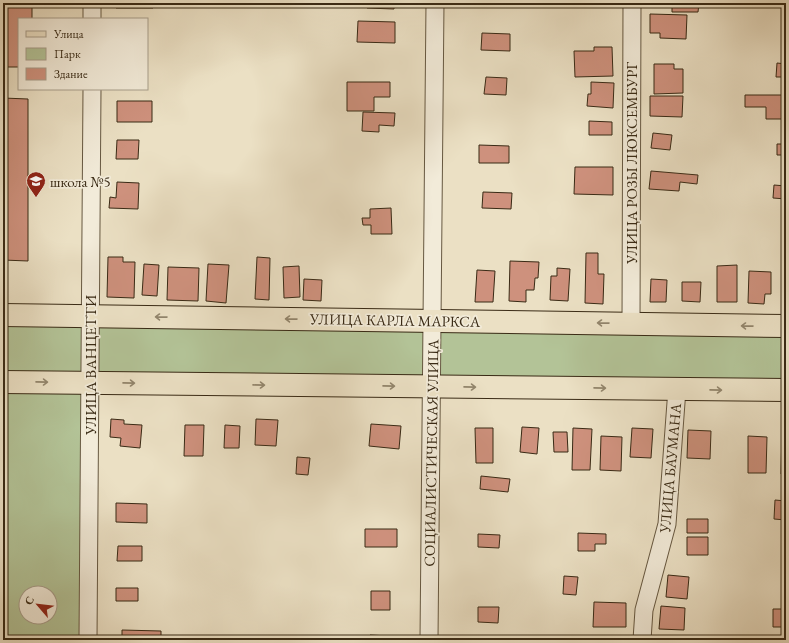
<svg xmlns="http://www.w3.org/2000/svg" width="789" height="643" font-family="'EB Garamond',serif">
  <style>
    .green { fill: #b3c397; stroke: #767656; fill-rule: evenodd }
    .building { fill: #ce917d; stroke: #392a15 }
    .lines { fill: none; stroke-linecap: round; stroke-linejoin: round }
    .minor-casing { stroke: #665841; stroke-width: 19 }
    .major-casing { stroke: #392a15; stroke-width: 24 }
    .minor { stroke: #f2ebd9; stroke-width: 17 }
    .major { stroke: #ebe0c4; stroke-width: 22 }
    .oneway { stroke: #92856c }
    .labels { text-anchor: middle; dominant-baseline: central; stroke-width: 3.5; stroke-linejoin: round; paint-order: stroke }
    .street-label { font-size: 15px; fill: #392a15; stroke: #f2ebd9 }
    .poi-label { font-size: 15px; fill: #392a15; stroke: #f2ebd9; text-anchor: start }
  </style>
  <rect width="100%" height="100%" fill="#ebe0c4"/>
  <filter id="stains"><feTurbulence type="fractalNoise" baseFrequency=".005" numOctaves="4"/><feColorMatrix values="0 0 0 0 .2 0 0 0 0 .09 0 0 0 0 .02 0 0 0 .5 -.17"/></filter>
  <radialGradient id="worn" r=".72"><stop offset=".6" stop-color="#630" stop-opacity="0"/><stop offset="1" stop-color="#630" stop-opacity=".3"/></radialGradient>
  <!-- green -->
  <path class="green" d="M3 314 786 326V390L90 383 88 640H3ZM26 593H50V617H26Z"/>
  <!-- building -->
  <path class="building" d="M3 3H32V19H19V67H3Z
    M116 3H153V8H116Z
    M367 3H394V9L367 8Z
    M485 3H513V4Z
    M672 3H699L698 12H672Z
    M650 14 687 15 686 39 660 38V33H650Z
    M358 21 395 22V43L357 42Z
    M482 33 510 34V51L481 50Z
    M594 47H612L613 76 575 77 574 51H594Z
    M777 63 786 64V77H776Z
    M654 64H674V69H683V93L654 94Z
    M486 77 507 78 506 95 484 94Z
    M347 82H390V97H374V111H347Z
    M591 82 614 83 613 108 587 106 588 94H591Z
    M745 95H786V119H766V107H745Z
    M650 96H683L682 117 650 116Z
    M3 98 28 99V261L3 260 4 268H3Z
    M117 101H152V122H117Z
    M363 112 395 113 394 126 379 125V132L362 131Z
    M589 121 612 122V135H589Z
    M653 133 672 135 670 150 651 148Z
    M117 140H139L138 159H116Z
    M777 144H786V155H777Z
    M479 145 509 146V163H479Z
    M575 167H613V195L574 194Z
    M651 171 698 175 697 184 680 182 679 191 649 189Z
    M117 182 139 183 138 209 109 208 110 197 116 198Z
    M774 185 786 186V199L773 198Z
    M483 192 512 193 511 209 482 208Z
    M391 208 392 234H371V225H363L362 218H370V209Z
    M784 214H786V229H785Z
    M586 253H598V274H604L603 304 585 303Z
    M108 257H123V262H135L134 298 107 297Z
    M257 257 270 258 269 300 255 299Z
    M510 261 539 262 538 278H535L534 290H526V302L509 301Z
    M144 264 159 265 157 296 142 295Z
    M208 264 229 265 226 303 206 301Z
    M737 265V302H717V266Z
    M299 266 300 297 284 298 283 267Z
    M168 267 199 268 198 301 167 300Z
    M557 268 570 269 568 301 550 300 551 276H557Z
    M477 270 495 271 493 302H475Z
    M749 271 771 272V294H765L764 304 748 303Z
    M304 279 322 280 321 301 303 300Z
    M651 279 667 280 666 302H650Z
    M682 282H701L700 302 682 301Z
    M111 419 124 420V424L142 425 140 448 120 446 121 438 110 437Z
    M256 419 278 420 276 446 255 445Z
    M371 424 401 426 399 449 369 446Z
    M185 425H204L203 456H184Z
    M225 425 240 426 239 448H224Z
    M522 427 539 428 537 454 520 452Z
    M475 428H493V463H476Z
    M573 428 592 429 590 470H572Z
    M632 428 653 429 651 458 630 457Z
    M688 430 711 431 710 459 687 458Z
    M782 430 786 431V474H781Z
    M553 432H567L568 452H554Z
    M601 436 622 437 621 471 600 470Z
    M748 436 767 437 766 473H748Z
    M297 457 310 458 308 475 296 474Z
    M481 476 510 479 508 492 480 489Z
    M775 500 786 501V520L774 519Z
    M116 503 147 504V523L116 522Z
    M687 519H708V533H687Z
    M365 529H397V547H365Z
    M578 533 606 534V544H595V551H578Z
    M478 534 500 535 499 548 478 547Z
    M687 537H708V555H687Z
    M118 546H142V561H117Z
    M783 552H786V563H782Z
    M668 575 689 577 687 599 666 597Z
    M564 576 578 577 576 595 563 594Z
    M116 588H138V601H116Z
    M371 591H390V610H371Z
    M594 602 626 603V627H593Z
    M661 606 685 608 684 630 659 629Z
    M478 607H499L498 623 478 622Z
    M773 609H786V627H773Z
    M122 630 161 631V640H122Z
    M370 635 390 636V640H370Z"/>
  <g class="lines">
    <defs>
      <path id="minor" d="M92 19V3
        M631 324 632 3
        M88 640 92 89
        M429 640 435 3
        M642 640 644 610 667 524 677 389"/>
      <path id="major" d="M3 315 786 326
        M3 382 786 390"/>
    </defs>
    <!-- minor casing -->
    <use href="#minor" class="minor-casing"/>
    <!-- major casing -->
    <use href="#major" class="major-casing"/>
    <!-- minor -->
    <use href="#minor" class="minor"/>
    <!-- major -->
    <use href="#major" class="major"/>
  </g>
  <!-- one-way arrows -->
  <defs><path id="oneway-shaft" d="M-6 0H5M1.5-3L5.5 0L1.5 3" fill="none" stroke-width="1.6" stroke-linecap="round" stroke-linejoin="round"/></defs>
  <g class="oneway">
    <use href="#oneway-shaft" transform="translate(161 317) rotate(-179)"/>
    <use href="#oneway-shaft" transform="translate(291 319) rotate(-179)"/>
    <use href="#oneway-shaft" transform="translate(603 323) rotate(-179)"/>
    <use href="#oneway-shaft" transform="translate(747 326) rotate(-179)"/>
    <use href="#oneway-shaft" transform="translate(42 382) rotate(1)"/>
    <use href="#oneway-shaft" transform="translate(129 383) rotate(1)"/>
    <use href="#oneway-shaft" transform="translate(259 385) rotate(1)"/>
    <use href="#oneway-shaft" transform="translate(389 386) rotate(1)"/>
    <use href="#oneway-shaft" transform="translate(470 387) rotate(1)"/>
    <use href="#oneway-shaft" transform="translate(600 388) rotate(1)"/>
    <use href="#oneway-shaft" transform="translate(716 390) rotate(1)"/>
  </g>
  <!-- icons -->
  <defs>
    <symbol id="school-pin" viewBox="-11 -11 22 30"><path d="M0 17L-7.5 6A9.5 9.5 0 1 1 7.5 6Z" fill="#8f2418" stroke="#f2ebd9"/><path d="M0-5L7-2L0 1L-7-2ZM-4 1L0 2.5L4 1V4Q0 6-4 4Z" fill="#fff"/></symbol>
  </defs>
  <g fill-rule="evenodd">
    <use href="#school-pin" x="25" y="170" width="22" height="30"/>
  </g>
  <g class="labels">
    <!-- street labels -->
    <g class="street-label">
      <text transform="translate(631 163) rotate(-90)">УЛИЦА РОЗЫ ЛЮКСЕМБУРГ</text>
      <text transform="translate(395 320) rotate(1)">УЛИЦА КАРЛА МАРКСА</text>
      <text transform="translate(90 365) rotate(-90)">УЛИЦА ВАНЦЕТТИ</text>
      <text transform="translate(431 453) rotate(-89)">СОЦИАЛИСТИЧЕСКАЯ УЛИЦА</text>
      <text transform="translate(670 468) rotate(-85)">УЛИЦА БАУМАНА</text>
    </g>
    <!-- poi labels -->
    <g class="poi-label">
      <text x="50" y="181">школа №5</text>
    </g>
  </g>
  <!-- margin -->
  <rect width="789" height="643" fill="none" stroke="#ebe0c4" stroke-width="16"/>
  <rect x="4" y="4" width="781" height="635" fill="none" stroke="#392a15" stroke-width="2"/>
  <rect x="8" y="8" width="773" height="627" fill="none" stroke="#392a15"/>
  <!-- legend -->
  <rect x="18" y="18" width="130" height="72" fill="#f2ebd9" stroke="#a89e8b"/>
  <rect x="26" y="31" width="20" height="6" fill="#ebe0c4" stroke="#a89e8b"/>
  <text x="54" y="38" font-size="12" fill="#392a15">Улица</text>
  <rect x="26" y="48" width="20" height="12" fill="#b3c397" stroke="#a89e8b"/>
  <text x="54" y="58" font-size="12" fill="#392a15">Парк</text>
  <rect x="26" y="68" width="20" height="12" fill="#ce917d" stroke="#a89e8b"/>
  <text x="54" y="78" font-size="12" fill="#392a15">Здание</text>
  <!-- north arrow -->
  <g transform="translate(38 605) rotate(298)"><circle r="19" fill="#f2ebd9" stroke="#a89e8b"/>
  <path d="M0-3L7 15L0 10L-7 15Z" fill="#8f2418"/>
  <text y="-6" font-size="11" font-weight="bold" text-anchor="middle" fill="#392a15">С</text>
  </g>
  <rect width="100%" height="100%" filter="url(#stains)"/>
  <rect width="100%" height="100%" fill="url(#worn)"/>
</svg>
